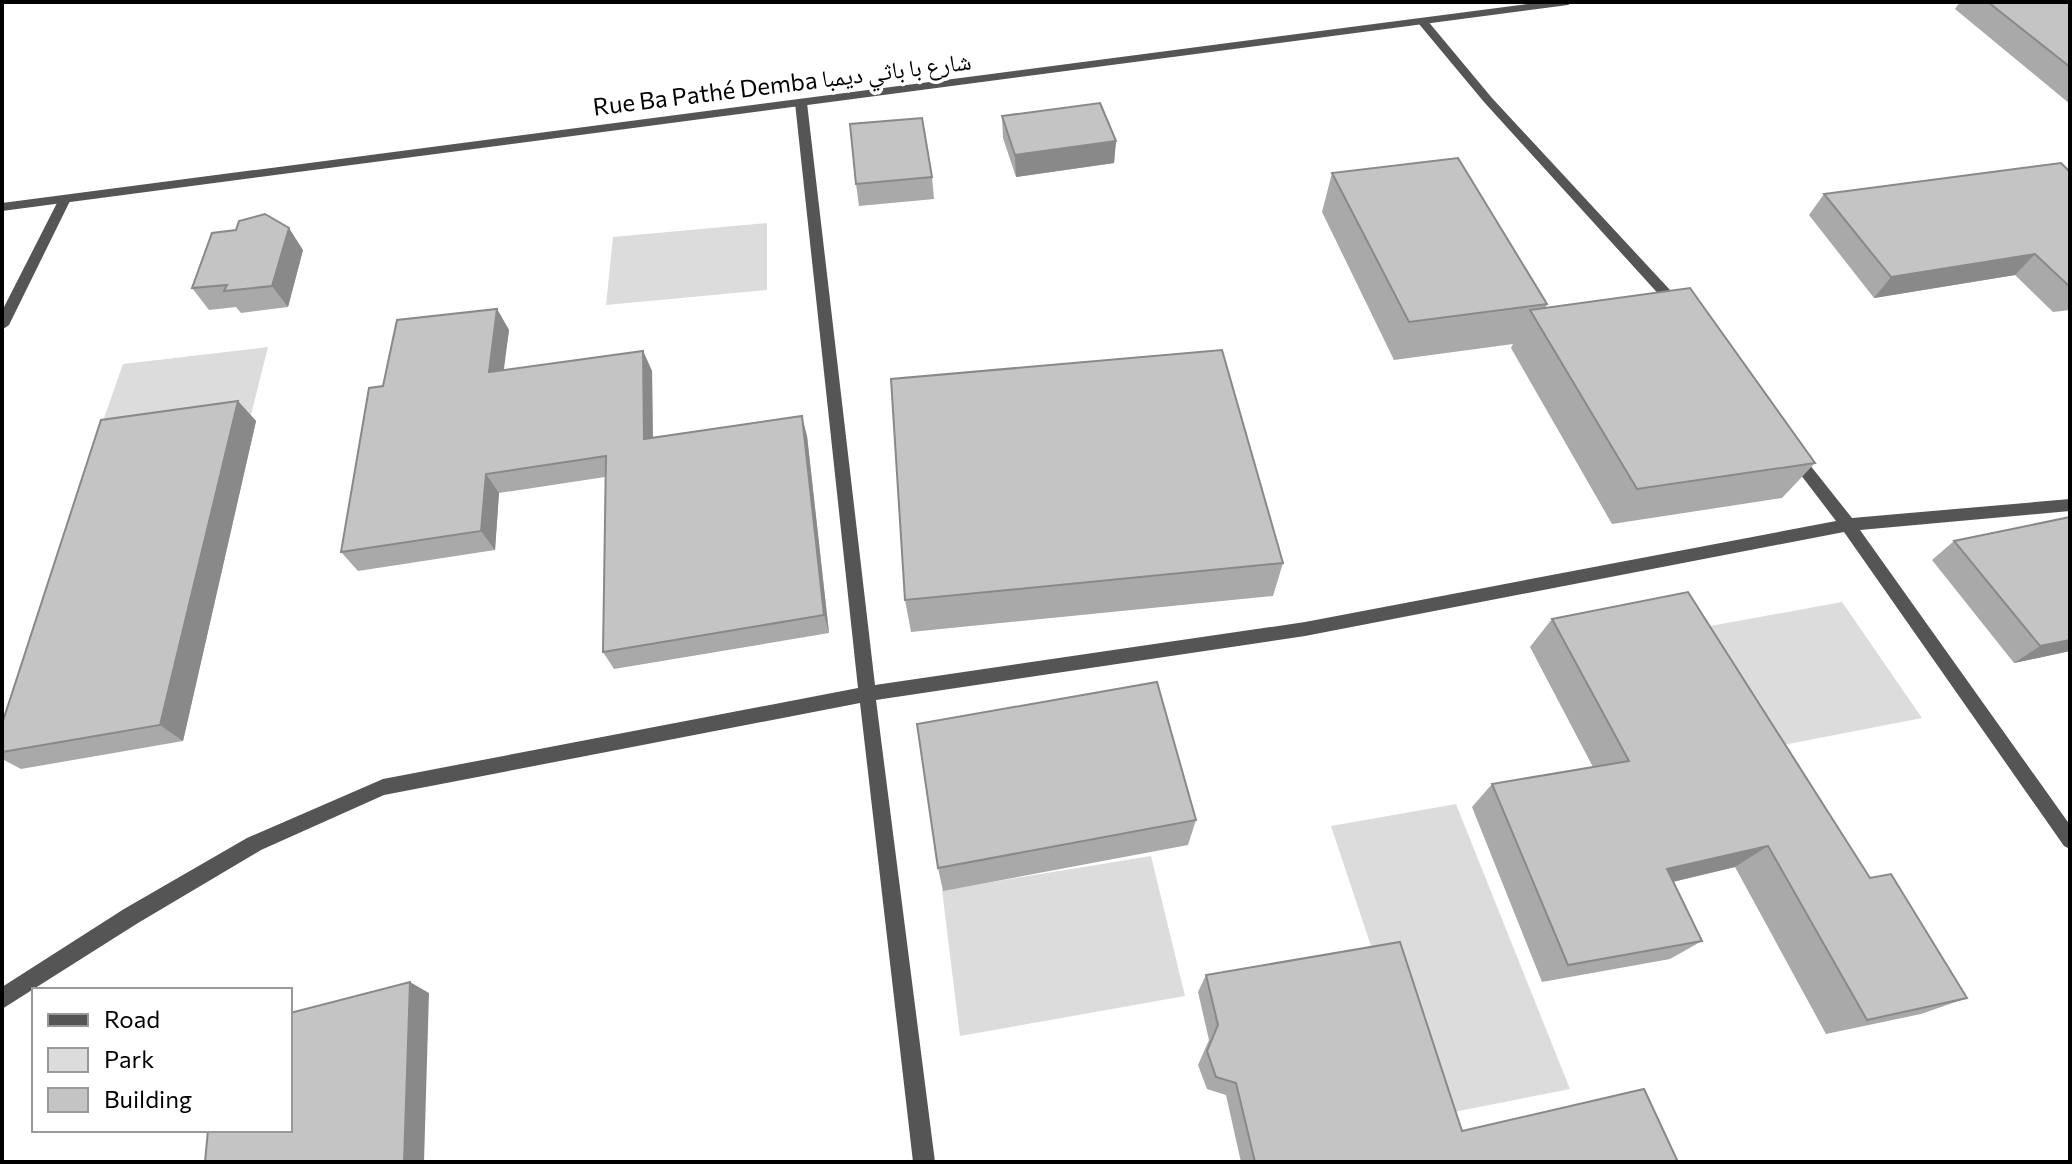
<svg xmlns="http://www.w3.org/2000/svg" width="2072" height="1164" font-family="Commissioner,'Noto Naskh Arabic',sans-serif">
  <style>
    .green { fill: #dcdcdc }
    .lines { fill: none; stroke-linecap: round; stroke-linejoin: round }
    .minor { fill: #555; fill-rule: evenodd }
    .tertiary { fill: #555; fill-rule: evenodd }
    .wall { fill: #a9a9a9 }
    .shaded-wall { fill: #898989 }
    .building { fill: #c4c4c4; stroke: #898989; stroke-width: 2 }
    .labels { text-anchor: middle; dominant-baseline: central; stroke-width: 7; stroke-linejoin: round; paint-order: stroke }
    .far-street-label { font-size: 24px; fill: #000; stroke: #fff }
  </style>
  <rect width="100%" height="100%" fill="#fff"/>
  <!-- green -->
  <path class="green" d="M767 223V290L606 305 613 237Z
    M268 347 250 419 97 438 123 364Z
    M1842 602 1922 718 1753 751 1683 631Z
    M1456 804 1570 1089 1428 1117 1331 826Z
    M1151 856 1185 996 960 1036 942 890Z"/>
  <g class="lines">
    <!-- minor -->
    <path class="minor" d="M1419 20H1427L1492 98 1683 304V310H1673L1484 102 1419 24Z
      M801 99 807 103 875 685 1305 622 1836 521 1788 458 1786 454 1788 450H1798L1852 518 2070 499V511L1860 530 2070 825V849L2064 846 1844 532 1305 636 876 700 935 1162H913L860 703 384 795 261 850 138 923 2 1009V987L124 909 247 838 383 779 858 688 795 103Z
      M65 195 71 199 9 325 2 330V311L59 199Z"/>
    <!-- tertiary -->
    <path class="tertiary" d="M1543 2H1573L1568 5 2 211V203Z"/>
  </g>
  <!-- wall -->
  <path class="wall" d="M1960 2H2070V104L1955 9Z
    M1002 116 1116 141 1114 163 1016 177 1003 138Z
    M2070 172V310L2053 312 2015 275 1874 298 1809 215 1824 194Z
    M1332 173 1547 304 1546 307 1815 463 1782 498 1612 524 1511 348 1513 344 1394 360 1322 212Z
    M932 177 934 199 859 206 856 184Z
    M303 250 288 307 241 313 236 307 209 310 192 288Z
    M497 309 509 330 503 370 643 351 652 371 653 438 807 436 829 633 614 669 603 652 605 477 499 493 495 550 358 571 341 552Z
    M238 401 256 421 183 741 21 769 2 759V724Z
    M2070 517V651L2014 663 1932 560 1954 541Z
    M1283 563 1273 596 911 632 905 600Z
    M1552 619 1870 878 1967 998 1921 1014 1826 1034 1735 867 1673 882 1702 941 1670 959 1542 982 1472 807 1492 784 1593 767 1530 647Z
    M1196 820 1188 845 943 891 938 868Z
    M1206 975 1462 1131 1678 1162H1241L1226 1095 1207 1089 1198 1065 1209 1040 1198 992Z"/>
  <!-- shaded-wall -->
  <path class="shaded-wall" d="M1116 141 1114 163 1016 177 1015 155Z
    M289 228 303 250 288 307 272 286Z
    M2035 254 2015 275 1874 298 1891 277Z
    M497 309 509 330 501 392 489 372Z
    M643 351 652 371 653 459 644 439Z
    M238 401 256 421 183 741 160 725Z
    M802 416 807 436 829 633 824 615Z
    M486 474 499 493 495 550 481 531Z
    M2070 640V651L2014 663 2040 646Z
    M1768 846 1735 867 1638 890 1667 869Z
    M410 982 429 993 424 1162H404Z"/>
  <!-- building -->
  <path class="building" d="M1988 2H2070V67Z
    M1100 103 1116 141 1015 155 1002 116Z
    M922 118 932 177 856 184 850 124Z
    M1458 158 1547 304 1409 322 1332 173Z
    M2061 163 2070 172V287L2035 254 1891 277 1824 194Z
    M265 214 289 228 272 286 224 291 227 285 192 288 212 233 236 230 239 221Z
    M1690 288 1815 463 1637 489 1530 310Z
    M497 309 489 372 643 351 644 439 802 416 824 615 603 652 606 456 486 474 481 531 341 552 369 388 383 386 397 320Z
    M1222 350 1283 563 905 600 891 379Z
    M238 401 160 725 2 752V724L101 420Z
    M2070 517V640L2040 646 1954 541Z
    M1688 592 1870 878 1891 874 1967 998 1867 1020 1768 846 1667 869 1702 941 1568 965 1492 784 1629 761 1552 619Z
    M1157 682 1196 820 938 868 917 724Z
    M1400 942 1462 1131 1644 1089 1678 1162H1255L1236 1083 1216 1077 1207 1051 1218 1025 1206 975Z
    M410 982 404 1162H205L208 1130H290V1013Z"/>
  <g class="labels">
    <!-- far-street labels -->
    <g class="far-street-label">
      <text transform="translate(782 83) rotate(-7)">Rue Ba Pathé Demba شارع با باثي ديمبا</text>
    </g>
  </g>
  <!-- border -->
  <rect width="2072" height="1164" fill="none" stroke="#000000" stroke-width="8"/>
  <!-- legend -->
  <rect x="32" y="988" width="260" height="144" fill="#ffffff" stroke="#999999" stroke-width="2"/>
  <rect x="48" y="1014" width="40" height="12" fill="#555555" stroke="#999999" stroke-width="2"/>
  <text x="104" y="1028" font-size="24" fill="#000000">Road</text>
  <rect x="48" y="1048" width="40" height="24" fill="#dcdcdc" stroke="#999999" stroke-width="2"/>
  <text x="104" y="1068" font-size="24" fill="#000000">Park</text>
  <rect x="48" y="1088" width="40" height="24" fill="#c4c4c4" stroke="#999999" stroke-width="2"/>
  <text x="104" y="1108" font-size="24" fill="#000000">Building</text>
</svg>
